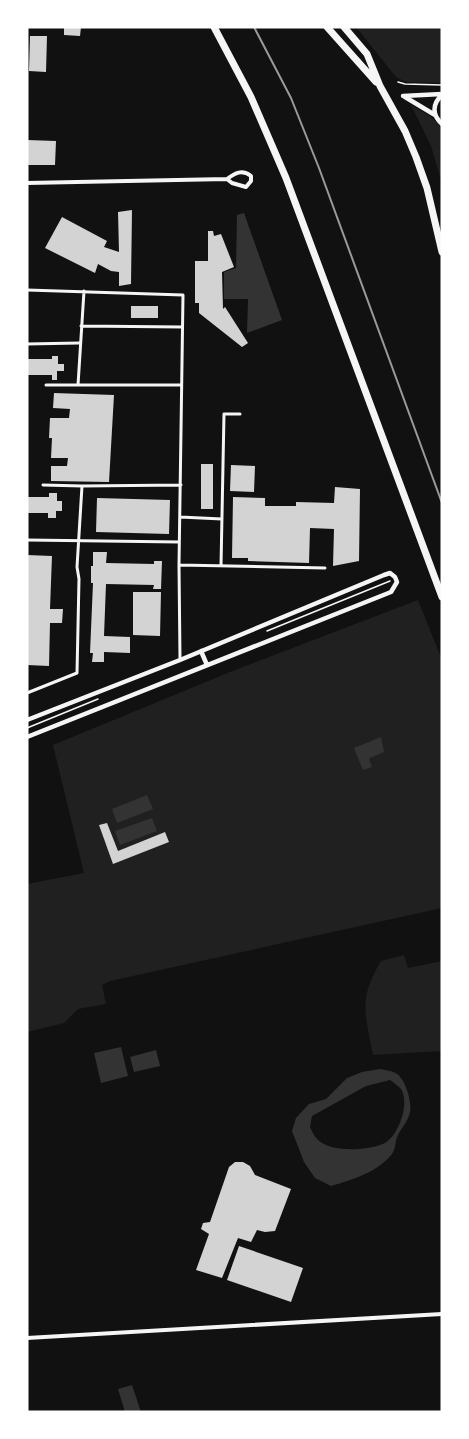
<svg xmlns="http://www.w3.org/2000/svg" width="469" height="1439" font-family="'Fira Sans Condensed',sans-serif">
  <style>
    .green { fill: #202020 }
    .water { fill: #333; fill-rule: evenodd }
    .building { fill: #d3d3d3 }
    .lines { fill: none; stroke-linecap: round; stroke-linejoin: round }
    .path { stroke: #f5f5f5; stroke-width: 1.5 }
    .pedestrian { stroke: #f5f5f5; stroke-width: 3 }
    .minor { stroke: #f5f5f5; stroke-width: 4 }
    .tertiary { stroke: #f5f5f5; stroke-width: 4.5 }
    .motorway { stroke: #f5f5f5; stroke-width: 7 }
    .rail { stroke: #9a9a9a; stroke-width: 2 }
  </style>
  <rect width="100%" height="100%" fill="#111"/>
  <!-- green -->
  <path class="green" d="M356 27H442V83L406 82 396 77Z
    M411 105 430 116 442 128V183L431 146Z
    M418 600 442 660V908L110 981 102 985 106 1004 78 1009 64 1023 27 1032V884L84 873 53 745 230 672Z
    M404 955 408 968 442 961V1051L373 1055C365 1012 358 1000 381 961Z"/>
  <!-- water -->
  <path class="water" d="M244 213 282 320 247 333 248 299H224V272L236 268 237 215Z
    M381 737 384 752 370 758 369 759 372 767 363 770 354 748Z
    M147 795 153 809 117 823 112 809Z
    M152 818 157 831 120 845 115 831Z
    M121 1047 128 1076 101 1083 94 1053Z
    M156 1050 160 1066 134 1072 130 1057Z
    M380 1069C385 1070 393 1071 397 1074 406 1080 412 1103 410 1112 408 1122 401 1128 397 1137 395 1142 396 1148 392 1154 378 1172 352 1180 331 1186L315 1178 304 1162 292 1131 296 1118 309 1104 326 1099 347 1078 362 1072ZM390 1080C393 1082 398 1086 401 1089 410 1103 399 1135 385 1143 369 1151 330 1153 317 1139 314 1136 312 1131 310 1127L312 1116 366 1086Z
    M132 1385 141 1412H125L118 1389Z"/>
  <!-- building -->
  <path class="building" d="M64 27H81L80 36 64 35Z
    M30 36H47L46 72 29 71Z
    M27 140 56 141 55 165H27Z
    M132 210 131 284 119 286V272L111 271 98 264 95 273 45 248 62 217 107 241 104 247 119 252 118 212Z
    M208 231H213L214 236 221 234 234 267 222 272 223 309 225 307 248 343 242 347 199 313V303H195V261H208Z
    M131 306H158V318H131Z
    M52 356H58V364H64V371H57V380H52V375H27V359H52Z
    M54 393 114 395 109 482 51 481V466H67L68 458H51L52 438H49L50 418H69L70 409 53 408Z
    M201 464H213V509H201Z
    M231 465 255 466 254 492 230 491Z
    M335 487 360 489 359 561 333 566 334 529 310 528 309 563 248 561V558H232L233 497 265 498V506H296V502L334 503Z
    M49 493H57V501H62V511H56V518H48V513H27V497H49Z
    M97 498 170 500 169 534 96 532Z
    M93 552H107L106 563 154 564V561H162L161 589H153L154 585 106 584 104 636 130 637V653L104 652V662H92L93 653H90L93 583H91V566H93Z
    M27 555 52 556 50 609H63L62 623H50L49 666 27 665Z
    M133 592H161L160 636 133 635Z
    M107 823 118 851 165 832 169 842 113 864 99 825Z
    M235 1162H243L250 1166 255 1175 291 1189 275 1231 265 1232 257 1230 251 1242 238 1238 222 1278 196 1270 209 1234 201 1229 203 1223 210 1222 229 1167Z
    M239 1246 303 1268 291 1302 227 1280Z"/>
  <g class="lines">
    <!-- path -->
    <path class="path" d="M398 82 405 84 442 85
      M267 631 390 581
      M27 728 98 699"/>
    <!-- pedestrian -->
    <path class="pedestrian" d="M27 290 183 295 179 565 180 659
      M81 326 182 327
      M27 344 79 343
      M46 385H78L84 291
      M78 385H181
      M82 486 181 485
      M180 517 222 519
      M27 540 179 542
      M179 565 325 568
      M221 566 224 414H240
      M27 693 77 673 79 579 77 567 82 486 43 485"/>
    <!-- minor -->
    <path class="minor" d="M27 183 227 179 232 183 246 187 251 181V176C242 169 235 173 227 179
      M27 1338 442 1314"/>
    <!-- tertiary -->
    <path class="tertiary" d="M442 95C432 104 432 115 442 124
      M403 96 442 94
      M405 97 435 115
      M201 651 207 665
      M27 720 180 660 384 575 390 573 395 577 397 582 391 592 27 737"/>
    <!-- motorway -->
    <path class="motorway" d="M214 27 251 97 286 178 442 597
      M327 27 376 82
      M344 27 367 54 380 86 405 131 416 157 427 188 442 252"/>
    <!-- rail -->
    <path class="rail" d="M254 27 291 98 319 168 442 503"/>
  </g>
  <!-- border -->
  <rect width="469" height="1439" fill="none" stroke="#ffffff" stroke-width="57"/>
</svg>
